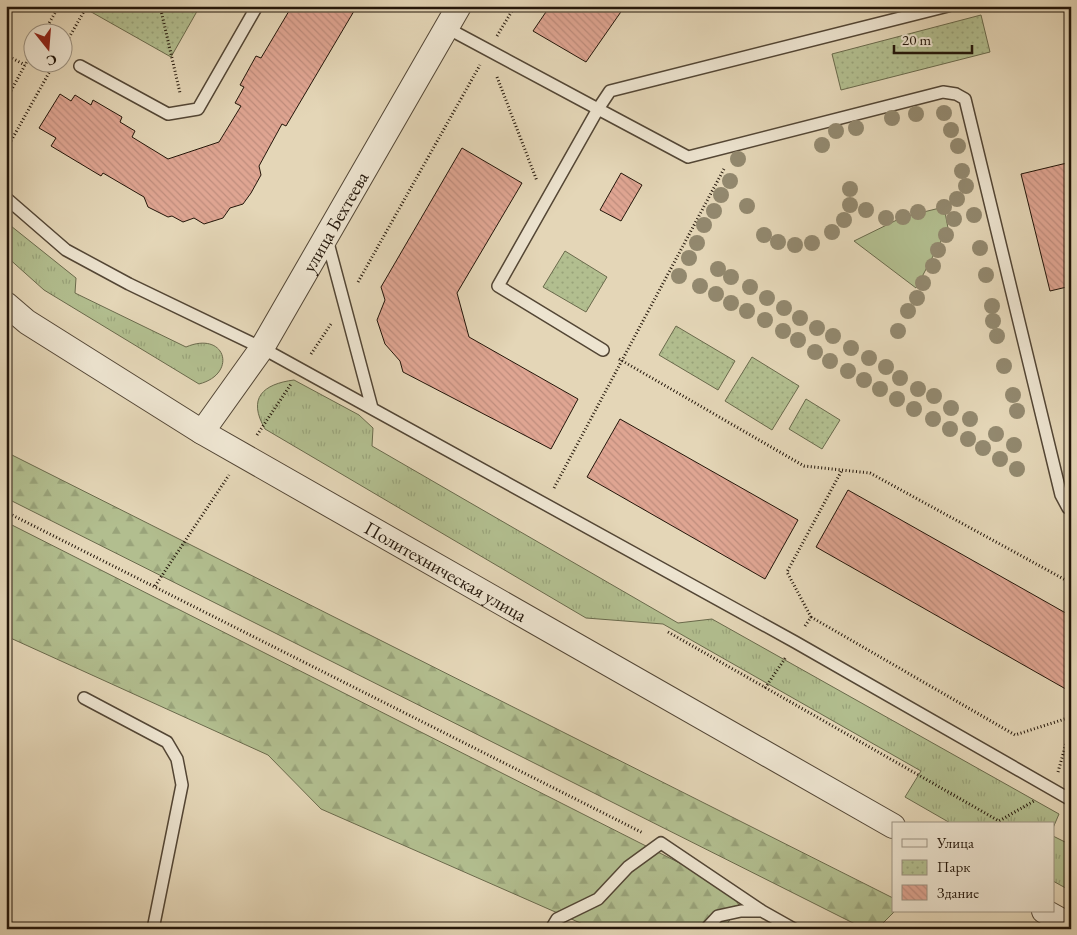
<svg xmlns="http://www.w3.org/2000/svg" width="1077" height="935" font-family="'EB Garamond',serif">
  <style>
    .grass { fill: url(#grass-tufts); stroke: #6a6a4c }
    .forest { fill: url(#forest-firs); stroke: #6a6a4c }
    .park { fill: url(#park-dots); stroke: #6a6a4c }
    .pitch { fill: #b2be8f; stroke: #6a6a4c }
    .building { fill: url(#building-back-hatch); stroke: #23160a }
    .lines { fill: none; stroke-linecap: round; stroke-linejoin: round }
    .service-casing { stroke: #534635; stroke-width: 14 }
    .minor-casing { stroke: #534635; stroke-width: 26 }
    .path { stroke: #23160a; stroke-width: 3; stroke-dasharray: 1 2.5; stroke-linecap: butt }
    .service { stroke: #ede4d0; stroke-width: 11 }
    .minor { stroke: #ede4d0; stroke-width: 24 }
    .tree { fill: #92886e }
    .labels { text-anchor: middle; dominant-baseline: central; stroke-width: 5; stroke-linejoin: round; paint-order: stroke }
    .street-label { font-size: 19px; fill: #23160a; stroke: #ede4d0 }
  </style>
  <defs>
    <pattern id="grass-tufts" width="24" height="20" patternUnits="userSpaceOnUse" patternTransform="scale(1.25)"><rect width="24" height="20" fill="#b2be8f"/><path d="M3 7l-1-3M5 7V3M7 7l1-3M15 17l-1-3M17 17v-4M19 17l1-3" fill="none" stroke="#99a37a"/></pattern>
    <pattern id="forest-firs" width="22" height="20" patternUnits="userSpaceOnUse" patternTransform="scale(1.25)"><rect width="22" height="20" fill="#b2be8f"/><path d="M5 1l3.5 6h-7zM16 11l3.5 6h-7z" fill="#99a37a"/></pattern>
    <pattern id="park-dots" width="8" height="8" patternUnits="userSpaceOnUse" patternTransform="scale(1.25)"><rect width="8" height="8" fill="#b2be8f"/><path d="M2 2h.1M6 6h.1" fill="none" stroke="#99a37a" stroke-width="1.8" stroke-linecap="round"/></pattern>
    <pattern id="building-back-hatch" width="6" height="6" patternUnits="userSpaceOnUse" patternTransform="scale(1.25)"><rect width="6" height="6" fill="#dfa592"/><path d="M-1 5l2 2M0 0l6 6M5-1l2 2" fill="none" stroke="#bf8d7d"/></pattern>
  </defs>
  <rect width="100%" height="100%" fill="#e4d6b7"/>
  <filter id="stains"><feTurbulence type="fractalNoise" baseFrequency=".004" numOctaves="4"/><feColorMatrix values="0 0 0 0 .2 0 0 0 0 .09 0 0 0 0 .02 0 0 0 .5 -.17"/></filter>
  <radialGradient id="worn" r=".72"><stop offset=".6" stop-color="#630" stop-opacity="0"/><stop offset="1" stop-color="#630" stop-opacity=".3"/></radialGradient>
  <!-- grass -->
  <path class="grass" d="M6 222 76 278 75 293 186 347C226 330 238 374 199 384L44 290 6 256Z
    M294 380 359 415 373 428 372 446 678 623 712 619 1059 814 1053 828V824H952L905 797 921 771 663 624 586 618 265 429C247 398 263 384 294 380Z
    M1053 836 1071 845V891L1053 881Z"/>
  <!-- forest -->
  <path class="forest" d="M6 452 893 898V911H895L877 929H865L6 498Z
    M6 522 725 886 739 905 724 929H594L321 809 268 755 6 636Z"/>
  <!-- park -->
  <path class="park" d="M87 6H200L171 57 86 9Z
    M981 15 990 52 841 90 832 54Z
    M565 251 607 277 586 312 543 287Z
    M676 326 735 361 718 390 659 355Z
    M752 357 799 386 772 430 725 401Z
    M806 399 840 420 822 449 789 429Z"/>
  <!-- pitch -->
  <path class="pitch" d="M944 207 948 228 916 288 854 241 903 217Z"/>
  <!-- building -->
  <path class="building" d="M292 6H357L286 126 282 124 259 166 261 175 251 193 243 204 230 208 223 218 204 224 194 218 183 222 172 216 168 217 148 207 144 197 103 173 101 176 51 146 56 138 39 128 60 94 71 101 75 95 91 105 93 100 122 117 120 122 135 131 132 137 168 159 219 142 241 106 235 103 244 87 240 85 256 56 261 58Z
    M550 6H625L586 62 533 31Z
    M462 148 522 183 457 293 469 337 578 399 551 449 403 372 400 361 385 344 377 320 385 300 381 287Z
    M1071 162V286L1050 291 1021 174Z
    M621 173 642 185 621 221 600 210Z
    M620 419 798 520 765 579 587 477Z
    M848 490 1071 616V692L816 547Z"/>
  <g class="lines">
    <defs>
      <path id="service" d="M948 6 610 91 598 109 688 157 943 92 956 94 965 99 1061 495 1068 508 1071 510
        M447 28 598 109 498 286 603 350
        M80 66 168 114 198 109 257 6
        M6 198 66 250 129 284 262 348 795 642 1071 800
        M327 239 372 408
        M84 698 167 742 177 759 182 785 153 929
        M551 929 557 919 598 899 628 867 661 843 762 911
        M706 929 718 916 741 911H762L794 929"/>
      <g id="minor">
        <path id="s1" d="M6 304 27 322 202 432 893 826"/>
        <path id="s2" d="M202 432 262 348 459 6"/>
        <path d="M1044 911 1071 926"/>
      </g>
    </defs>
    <!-- service casing -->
    <use href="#service" class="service-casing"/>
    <!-- minor casing -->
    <use href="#minor" class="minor-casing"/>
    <!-- path -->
    <path class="path" d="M160 6 180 93
      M44 32 59 6
      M497 36 515 6
      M62 50 87 6
      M6 55 25 65
      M497 77 537 181
      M6 100 32 52
      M6 150 55 62
      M358 282 480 65
      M311 354 331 324
      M619 359 804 466 870 473 1071 583
      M257 435 291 384
      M554 488 725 167
      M6 512 643 833
      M155 586 229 475
      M811 617 1015 735 1071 717
      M805 626 811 617 787 572 842 470
      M668 632 999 821 1034 801
      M765 688 786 657
      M1058 772 1071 726"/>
    <!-- service -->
    <use href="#service" class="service"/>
    <!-- minor -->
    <use href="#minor" class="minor"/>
  </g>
  <!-- trees -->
  <g class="tree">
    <circle cx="944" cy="113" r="8"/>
    <circle cx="916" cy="114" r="8"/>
    <circle cx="892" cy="118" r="8"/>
    <circle cx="856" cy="128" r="8"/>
    <circle cx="951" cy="130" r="8"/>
    <circle cx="836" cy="131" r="8"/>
    <circle cx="822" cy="145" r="8"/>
    <circle cx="958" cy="146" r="8"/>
    <circle cx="738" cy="159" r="8"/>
    <circle cx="962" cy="171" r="8"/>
    <circle cx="730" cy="181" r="8"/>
    <circle cx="966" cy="186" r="8"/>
    <circle cx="850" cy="189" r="8"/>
    <circle cx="721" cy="195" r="8"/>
    <circle cx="957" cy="199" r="8"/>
    <circle cx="850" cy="205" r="8"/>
    <circle cx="747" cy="206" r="8"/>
    <circle cx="944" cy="207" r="8"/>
    <circle cx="866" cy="210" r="8"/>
    <circle cx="714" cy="211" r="8"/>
    <circle cx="918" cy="212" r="8"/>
    <circle cx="974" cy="215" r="8"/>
    <circle cx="903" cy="217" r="8"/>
    <circle cx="886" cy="218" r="8"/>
    <circle cx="954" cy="219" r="8"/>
    <circle cx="844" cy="220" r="8"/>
    <circle cx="704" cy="225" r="8"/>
    <circle cx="832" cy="232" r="8"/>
    <circle cx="764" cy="235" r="8"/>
    <circle cx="946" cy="235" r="8"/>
    <circle cx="778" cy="242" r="8"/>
    <circle cx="697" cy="243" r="8"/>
    <circle cx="812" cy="243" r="8"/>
    <circle cx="795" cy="245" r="8"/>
    <circle cx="980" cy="248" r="8"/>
    <circle cx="938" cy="250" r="8"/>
    <circle cx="689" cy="258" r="8"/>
    <circle cx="933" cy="266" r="8"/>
    <circle cx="718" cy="269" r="8"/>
    <circle cx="986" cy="275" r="8"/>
    <circle cx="679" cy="276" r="8"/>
    <circle cx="731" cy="277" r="8"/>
    <circle cx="923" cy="283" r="8"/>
    <circle cx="700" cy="286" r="8"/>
    <circle cx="750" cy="287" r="8"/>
    <circle cx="716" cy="294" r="8"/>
    <circle cx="767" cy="298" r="8"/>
    <circle cx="917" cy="298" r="8"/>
    <circle cx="731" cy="303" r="8"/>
    <circle cx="992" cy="306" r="8"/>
    <circle cx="784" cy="308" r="8"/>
    <circle cx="747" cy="311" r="8"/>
    <circle cx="908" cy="311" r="8"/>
    <circle cx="800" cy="318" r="8"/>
    <circle cx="765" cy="320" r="8"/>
    <circle cx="993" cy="321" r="8"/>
    <circle cx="817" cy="328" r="8"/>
    <circle cx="783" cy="331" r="8"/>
    <circle cx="898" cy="331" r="8"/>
    <circle cx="833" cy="336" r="8"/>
    <circle cx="997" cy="336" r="8"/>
    <circle cx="798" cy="340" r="8"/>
    <circle cx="851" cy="348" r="8"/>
    <circle cx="815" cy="352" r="8"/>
    <circle cx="869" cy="358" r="8"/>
    <circle cx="830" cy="361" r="8"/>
    <circle cx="1004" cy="366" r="8"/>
    <circle cx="886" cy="367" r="8"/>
    <circle cx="848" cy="371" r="8"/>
    <circle cx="900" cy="378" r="8"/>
    <circle cx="864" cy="380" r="8"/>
    <circle cx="880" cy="389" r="8"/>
    <circle cx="918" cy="389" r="8"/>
    <circle cx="1013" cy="395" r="8"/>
    <circle cx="934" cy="396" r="8"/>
    <circle cx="897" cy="399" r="8"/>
    <circle cx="951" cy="408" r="8"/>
    <circle cx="914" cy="409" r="8"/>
    <circle cx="1017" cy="411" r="8"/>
    <circle cx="933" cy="419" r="8"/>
    <circle cx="970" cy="419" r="8"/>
    <circle cx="950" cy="429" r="8"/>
    <circle cx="996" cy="434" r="8"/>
    <circle cx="968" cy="439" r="8"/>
    <circle cx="1014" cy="445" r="8"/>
    <circle cx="983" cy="448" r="8"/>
    <circle cx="1000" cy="459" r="8"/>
    <circle cx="1017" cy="469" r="8"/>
  </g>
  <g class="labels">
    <!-- street labels -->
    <g class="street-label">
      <text stroke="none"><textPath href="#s2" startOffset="249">улица Бехтеева</textPath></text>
      <text stroke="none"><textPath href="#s1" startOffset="515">Политехническая улица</textPath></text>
    </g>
  </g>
  <!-- margin -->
  <rect width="1077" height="935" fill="none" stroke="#e4d6b7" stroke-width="25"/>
  <rect x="8" y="8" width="1062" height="920" fill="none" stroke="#23160a" stroke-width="2.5"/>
  <rect x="12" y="12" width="1052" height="910" fill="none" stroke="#23160a"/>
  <!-- legend -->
  <rect x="892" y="822" width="162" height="90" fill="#ede4d0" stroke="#9c9281"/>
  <rect x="902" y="839" width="25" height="8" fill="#ede4d0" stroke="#9c9281"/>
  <text x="937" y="848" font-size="15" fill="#23160a">Улица</text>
  <rect x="902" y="860" width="25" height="15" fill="url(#park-dots)" stroke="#9c9281"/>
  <text x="937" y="872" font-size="15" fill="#23160a">Парк</text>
  <rect x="902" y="885" width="25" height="15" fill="url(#building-back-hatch)" stroke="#9c9281"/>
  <text x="937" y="898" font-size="15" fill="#23160a">Здание</text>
  <!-- north arrow -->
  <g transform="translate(48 48) rotate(163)"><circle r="24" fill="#ede4d0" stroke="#9c9281"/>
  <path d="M0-4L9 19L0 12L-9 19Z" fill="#8f2418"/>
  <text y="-8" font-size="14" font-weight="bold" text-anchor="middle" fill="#23160a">С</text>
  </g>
  <!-- scale -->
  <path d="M894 45v8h78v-8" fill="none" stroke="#23160a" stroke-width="2.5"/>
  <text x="902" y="45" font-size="15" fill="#23160a" stroke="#ede4d0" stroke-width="4" paint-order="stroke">20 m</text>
  <rect width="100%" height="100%" filter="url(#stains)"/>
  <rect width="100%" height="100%" fill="url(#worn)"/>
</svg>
